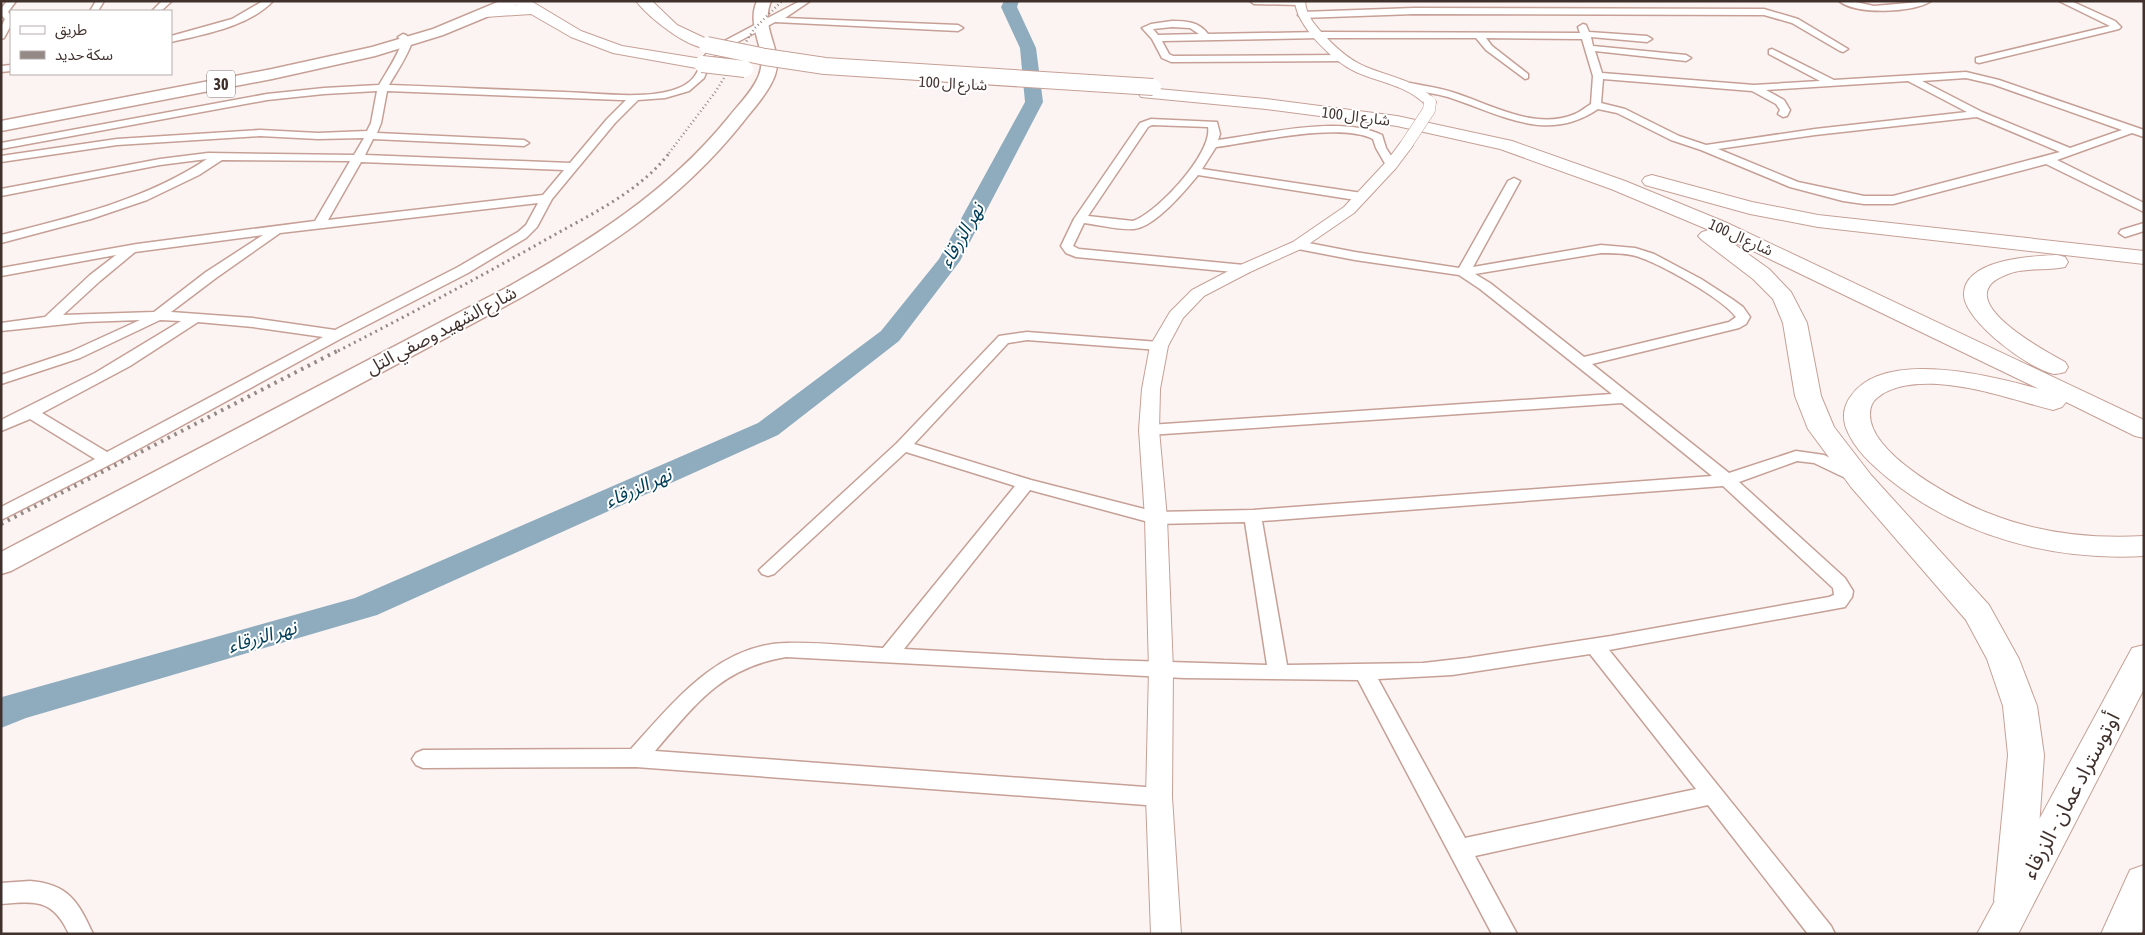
<svg xmlns="http://www.w3.org/2000/svg" width="2145" height="935" font-family="'Asap Condensed','Noto Sans Arabic',sans-serif">
  <style>
    .lines { fill: none; stroke-linecap: round; stroke-linejoin: round }
    .river { fill: #8eacbe; fill-rule: evenodd }
    .minor-casing { stroke: #c6a096; stroke-width: 3 }
    .tertiary-casing { stroke: #c6a096; stroke-width: 2 }
    .primary-casing { stroke: #c6a096; stroke-width: 3 }
    .trunk-casing { stroke: #c6a096; stroke-width: 2 }
    .motorway-casing { stroke: #c6a096; stroke-width: 2 }
    .minor { fill: #fff; fill-rule: evenodd }
    .tertiary { fill: #fff; fill-rule: evenodd }
    .primary { fill: #fff; fill-rule: evenodd }
    .trunk { fill: #fff; fill-rule: evenodd }
    .motorway { fill: #fff; fill-rule: evenodd }
    .rail-far2 { stroke: #958986; stroke-width: 2.5; stroke-dasharray: 1 3; stroke-linecap: butt }
    .rail-far1 { stroke: #958986; stroke-width: 3; stroke-dasharray: 2 4; stroke-linecap: butt }
    .rail { stroke: #958986; stroke-width: 4; stroke-dasharray: 2.5 5; stroke-linecap: butt }
    .tertiary-bridge-casing { stroke: #c6a096; stroke-width: 13; stroke-linecap: butt }
    .motorway-bridge-casing { stroke: #c6a096; stroke-width: 18; stroke-linecap: butt }
    .tertiary-bridge { stroke: #fff; stroke-width: 12 }
    .motorway-bridge { stroke: #fff; stroke-width: 16 }
    .labels { text-anchor: middle; dominant-baseline: central; stroke-width: 4; stroke-linejoin: round; paint-order: stroke }
    .far-street-label { font-size: 15px; fill: #40312d; stroke: #fff }
    .shield { fill: #fff; stroke: #796f6c; stroke-width: 1 }
    .shield-label { font-size: 16px; font-weight: bold; fill: #40312d }
    .street-label { font-size: 18px; fill: #40312d; stroke: #fff }
    .water-label { font-size: 19px; font-style: italic; fill: #003e58; stroke: #fff }
    .near-street-label { font-size: 21px; fill: #40312d; stroke: #fff }
  </style>
  <rect width="100%" height="100%" fill="#fcf4f2"/>
  <g class="lines">
    <!-- river -->
    <path class="river" d="M1004 1H1019L1017 7 1036 48 1043 102 960 261 899 341 778 435 377 615 26 718 1 728 2 697 355 598 758 423 881 331 939 259 1025 102 1020 48 1001 7Z"/>
    <defs>
      <path id="minor" d="M7 1H16L8 12 11 15V25L4 38 1 39V27L5 19 1 15V9Z
        M96 1H104L98 11H90Z
        M162 1H172L161 11H152Z
        M263 1H273C248 27 205 34 171 42V36L232 19Z
        M800 1H810L785 18 958 25 963 28 958 31 775 22 717 53 712 58 704 78 689 91 665 98 638 100 615 123 552 199 537 227 526 238 468 273 342 338 113 463 1 520V507L95 459 30 419 1 431V420L95 373 181 321 160 320 80 358 1 384V375L70 352 140 320 85 322 1 331V323L45 317 90 275 116 255 1 276V268L137 244 315 221 350 161 222 160 199 175 147 200 91 219 1 243V235C73 217 145 200 207 159L160 165 1 196V189L160 159 208 153 354 155 364 138 318 139 260 136 117 145 1 162V156L117 139 260 130 318 133 367 131 371 123 377 91 324 94 267 100 1 149V143L267 94 324 88 379 85C387 71 397 57 402 42L398 37 403 34 406 35 412 42C407 57 397 71 389 85 448 87 506 90 564 92 598 93 650 101 681 87 704 76 696 60 713 47ZM387 91 622 100H626L607 119 570 163 365 155 373 139 524 146 529 143 524 140 377 133 381 123ZM361 162 564 170 543 195 328 220ZM538 203 526 225 518 232 458 267 335 330 253 318 171 312 216 278 280 233ZM263 235 206 272 154 312 63 315 100 281 135 252ZM198 322 253 327 323 337 107 452 42 413 130 366Z
        M1250 1H1303V2L1299 5 1254 4Z
        M1839 1H1851L1874 6 1931 1C1914 13 1856 15 1839 1Z
        M2059 1H2071L2115 21 2121 27 2119 29 1979 63 1976 62V58L2110 26Z
        M1414 8 1764 9 1798 19 1848 49 1843 52 1840 51 1792 23 1764 15 1414 14 1302 18 1298 15 1302 12Z
        M1172 21C1187 21 1199 22 1208 34L1320 32 1580 33 1578 27 1583 24 1586 25 1589 32 1647 36 1652 39 1647 42 1591 37 1593 46 1686 55 1691 58 1686 61 1595 51 1602 73 1754 85 1820 81 1769 54V50L1772 49 1834 80 1966 72 1999 80 2144 130V137L2132 133 2057 160 2144 203V212L2046 164 1893 204H1864L1843 201 1790 187 1701 150 1671 140 1617 113 1598 109C1547 144 1500 114 1448 97 1434 93 1420 92 1406 88L1405 86 1410 83C1425 86 1441 88 1455 93 1492 105 1536 131 1575 114 1580 112 1586 107 1591 104L1593 76 1582 39 1486 38 1492 46 1528 74V78L1525 79 1486 50 1476 38H1320L1162 41 1169 54 1173 56 1343 55 1348 58 1343 61 1171 62 1162 58 1152 39 1142 28 1151 24ZM1172 27 1190 28 1199 34 1158 35 1153 29ZM1966 78 1992 84 2122 130 2070 148 1982 112 1922 81ZM1603 79 1752 91 1776 104 1780 110 1778 114 1783 117 1787 116 1790 110 1784 100 1766 90 1908 81 1967 112 1815 129 1706 145 1679 136 1625 109 1601 103ZM1977 117 2060 152 1893 196H1864L1798 182 1718 149 1815 135Z
        M11 65V71L1 72V66Z
        M1151 119 1217 122 1220 134 1218 140C1264 134 1340 115 1382 135L1386 148 1397 165 1395 167H1387L1376 148 1373 139C1339 122 1255 142 1216 147L1202 169 1362 193 1368 197 1362 201 1198 175C1185 191 1155 227 1134 229 1118 230 1100 225 1084 223L1073 246 1079 249 1244 265 1250 269 1249 272 1244 273 1076 257 1066 253 1061 246 1074 219 1140 123ZM1152 125 1208 127C1213 153 1157 213 1133 221L1088 216 1148 127Z
        M1514 178 1520 181 1473 267 1601 245 1635 248 1654 254 1701 279 1732 299 1743 307 1750 317 1746 324 1739 328 1592 364 1729 473 1796 451 1824 455 1864 475 1866 479 1864 483 1858 484 1814 463 1797 461 1739 482 1845 578 1853 591 1852 597 1845 607 1609 650 1831 926 1835 934H1808L1708 805 1475 856 1517 934H1492L1358 680 1184 678 786 657C721 668 696 704 655 751L1159 788 1167 791 1170 797 1167 803 1159 806 636 767 423 768 416 765 412 759 416 753 423 750 631 749C673 703 718 644 787 643 819 642 852 646 883 648L1015 486 906 452 774 574 768 576 762 574 759 570 897 443 999 336 1027 332 1159 342 1164 343 1166 346 1164 349 1159 350 1027 340 1008 343 914 444 1031 480 1156 512 1253 510 1712 476 1622 403 1149 435 1143 433 1141 430 1143 427 1149 425 1612 394 1480 289 1459 275 1355 260 1298 249 1292 245 1298 241 1355 252 1459 268 1508 181ZM1601 253C1612 253 1625 253 1636 256 1659 263 1722 298 1736 317L1729 322 1584 357 1490 283 1475 274ZM1723 486 1833 588 1834 595 1829 597 1611 636 1467 658 1423 663 1287 665 1262 521ZM1030 490 1156 524 1245 522 1267 665 1104 660 904 649ZM1590 654 1696 789 1465 838 1378 679 1452 675Z
        M2144 223V231L2125 237 2119 233 2121 230Z
        M30 881C68 884 78 901 93 934H69C53 899 36 901 1 904V883Z"/>
      <path id="tertiary" d="M1295 1H1305C1306 15 1314 24 1323 34 1335 47 1349 60 1366 67 1390 77 1415 80 1434 99L1436 102 1434 105H1426C1406 85 1381 83 1356 72 1334 62 1296 26 1295 1Z
        M1406 141 1411 142 1413 145 1411 148 1396 168 1354 213 1303 248 1250 272 1204 296 1183 318 1168 346 1160 389 1159 430 1167 518 1173 670 1172 797 1181 934H1151L1146 797 1149 670 1145 518 1139 430 1142 389 1150 346 1170 312 1192 290 1238 266 1293 242 1344 207 1386 162 1401 142Z"/>
      <path id="primary" d="M500 1H520L518 4 443 35 375 56 272 79 1 131V121L272 69 372 47 433 29Z
        M757 1H771C759 29 784 49 775 75 769 92 754 108 743 122 680 201 608 247 522 297L11 571 1 574V552L506 288C588 242 668 192 728 118 738 105 753 91 759 75 769 50 745 28 757 1Z"/>
      <path id="trunk" d="M2144 645V689L2018 934H1977L2132 648Z
        M2144 865V928L2141 934H2101L2130 870Z"/>
      <path id="motorway" d="M513 1H531L581 31 622 46 702 59 708 61 710 64 708 67 702 69 613 53 571 37 531 14 485 17 480 16 478 13 480 10 517 5Z
        M636 1H652L677 25 713 42 715 45 713 48C692 53 648 17 636 1Z
        M1147 88 1266 99 1397 116 1512 141 1625 181 1725 222 2144 420V438L2135 436 2066 402 2062 407 2053 410C2014 400 1979 387 1938 384 1919 383 1893 384 1877 398 1872 402 1870 408 1870 414 1869 454 1955 500 1988 513 2038 533 2090 539 2144 536V556C2053 561 1961 537 1889 479 1872 465 1854 449 1846 428 1842 416 1844 405 1851 396 1884 348 1993 376 2039 389L1724 237 1769 269 1791 292 1807 323 1821 396 1834 427 1871 475 1989 605 2019 659 2037 706 2044 755 2034 900 2028 913 2014 918 2000 913 1994 900 2008 755 2003 706 1987 659 1966 620 1851 487 1808 429 1795 396 1783 323 1773 299 1753 279 1702 240 1698 236 1702 232 1709 230 1611 189 1500 149 1397 126 1266 109 1141 97 1138 93 1141 89Z
        M1652 175 1752 202 1818 215 2144 251V264L1818 227 1750 214 1645 185 1642 181 1645 177Z
        M2057 255 2065 257 2068 262 2065 267C2046 271 2026 267 2008 274 1944 297 2043 350 2065 362L2068 367 2065 372C2061 373 2057 374 2054 374 2030 370 1966 322 1964 296 1962 259 2032 256 2057 255Z"/>
    </defs>
    <!-- minor casing -->
    <use href="#minor" class="minor-casing"/>
    <!-- tertiary casing -->
    <use href="#tertiary" class="tertiary-casing"/>
    <!-- primary casing -->
    <use href="#primary" class="primary-casing"/>
    <!-- trunk casing -->
    <use href="#trunk" class="trunk-casing"/>
    <!-- motorway casing -->
    <use href="#motorway" class="motorway-casing"/>
    <!-- minor -->
    <use href="#minor" class="minor"/>
    <!-- tertiary -->
    <use href="#tertiary" class="tertiary"/>
    <!-- primary -->
    <use href="#primary" class="primary"/>
    <!-- trunk -->
    <use href="#trunk" class="trunk"/>
    <!-- motorway -->
    <use href="#motorway" class="motorway"/>
    <!-- rail-far2 -->
    <path class="rail-far2" d="M669 153 716 91 754 29 782 1"/>
    <!-- rail-far1 -->
    <path class="rail-far1" d="M338 351C408 315 478 278 547 239 589 215 640 192 670 152"/>
    <!-- rail -->
    <path class="rail" d="M1 524 341 349"/>
    <defs>
      <path id="tertiary-bridge" d="M1406 145 1429 110 1430 102"/>
      <path id="motorway-bridge" d="M707 45 765 57 825 66 1153 87
        M702 64 745 69"/>
    </defs>
    <!-- tertiary-bridge casing -->
    <use href="#tertiary-bridge" class="tertiary-bridge-casing"/>
    <!-- motorway-bridge casing -->
    <use href="#motorway-bridge" class="motorway-bridge-casing"/>
    <!-- tertiary-bridge -->
    <use href="#tertiary-bridge" class="tertiary-bridge"/>
    <!-- motorway-bridge -->
    <use href="#motorway-bridge" class="motorway-bridge"/>
  </g>
  <g class="labels">
    <!-- far-street labels -->
    <g class="far-street-label">
      <text transform="translate(953 83) rotate(3)">شارع ال 100</text>
      <text transform="translate(1356 116) rotate(7)">شارع ال 100</text>
      <text transform="translate(1741 237) rotate(24)">شارع ال 100</text>
    </g>
    <!-- shield labels -->
    <rect class="shield" x="207" y="70.5" width="28" height="27" rx="4"/>
    <g class="shield-label">
      <text x="221" y="84">30</text>
    </g>
    <!-- street labels -->
    <g class="street-label">
      <text transform="translate(441 330) rotate(-28)">شارع الشهيد وصفي التل</text>
    </g>
    <!-- water labels -->
    <g class="water-label">
      <text transform="translate(961 235) rotate(-60)">نهر الزرقاء</text>
      <text transform="translate(638 487) rotate(-24)">نهر الزرقاء</text>
      <text transform="translate(262 636) rotate(-16)">نهر الزرقاء</text>
    </g>
    <!-- near-street labels -->
    <g class="near-street-label">
      <text transform="translate(2070 795) rotate(-62)">أوتوستراد عمان - الزرقاء</text>
    </g>
  </g>
  <!-- border -->
  <rect width="2145" height="935" fill="none" stroke="#40312d" stroke-width="5"/>
  <!-- legend -->
  <rect x="10" y="10" width="162" height="65" fill="#ffffff" stroke="#b3adab"/>
  <rect x="20" y="26" width="25" height="8" fill="#ffffff" stroke="#b3adab"/>
  <text x="55" y="35" font-size="15" fill="#40312d">طريق</text>
  <rect x="20" y="51" width="25" height="8" fill="#958986" stroke="#b3adab"/>
  <text x="55" y="60" font-size="15" fill="#40312d">سكة حديد</text>
</svg>
